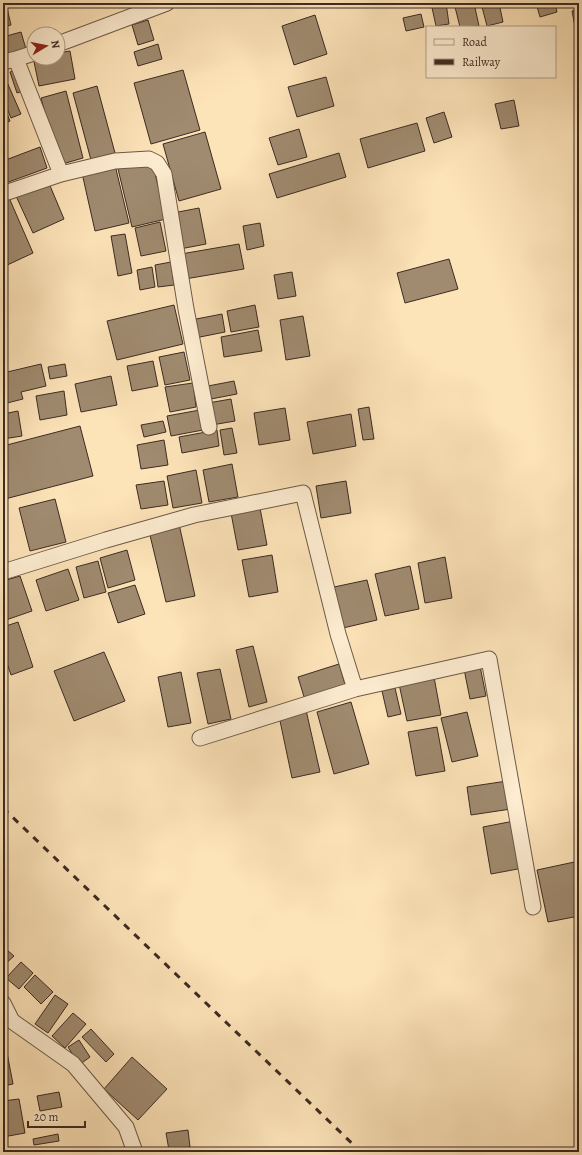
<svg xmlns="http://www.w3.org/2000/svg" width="582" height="1155" font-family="Alegreya,serif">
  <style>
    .building { fill: #a08b70; stroke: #3c2b22 }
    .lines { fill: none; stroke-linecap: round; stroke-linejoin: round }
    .street-casing { stroke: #6c5948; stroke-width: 17 }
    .street { stroke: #feedd1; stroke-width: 15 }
    .rail { stroke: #3c2b22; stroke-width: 3; stroke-dasharray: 7 7; stroke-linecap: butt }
  </style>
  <rect width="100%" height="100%" fill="#fde3b8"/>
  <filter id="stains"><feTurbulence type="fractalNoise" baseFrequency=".005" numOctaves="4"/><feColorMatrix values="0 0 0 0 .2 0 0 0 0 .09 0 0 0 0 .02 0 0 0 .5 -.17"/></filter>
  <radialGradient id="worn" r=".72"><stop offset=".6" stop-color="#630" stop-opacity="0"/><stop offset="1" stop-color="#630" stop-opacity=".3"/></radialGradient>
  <!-- building -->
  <path class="building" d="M431 3H446L449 24 436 26Z
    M454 3H474L479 26 460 27Z
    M481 3H499L503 22 487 26Z
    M536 3H555L557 12 540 17Z
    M3 4H6L11 25 3 27Z
    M579 9V48L572 11Z
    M421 14 424 27 406 31 403 18Z
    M315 15 327 54 294 65 282 26Z
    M148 20 154 40 138 45 132 25Z
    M21 32 26 49 3 56V37Z
    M158 44 162 59 138 66 134 52Z
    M70 51 75 79 39 86 33 57 58 58V53Z
    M18 69 26 90 17 93 10 72Z
    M183 70 200 130 151 144 134 83Z
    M3 73 21 114 11 118 3 99Z
    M326 77 334 106 297 117 288 87Z
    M97 86 115 153 91 160 73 93Z
    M66 91 83 158 59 165 41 98Z
    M514 100 519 126 501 129 495 104Z
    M3 104 10 121 3 124Z
    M444 112 452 137 434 143 426 118Z
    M417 123 425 151 368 168 360 139Z
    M299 129 307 157 278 165 269 138Z
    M205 132 221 189 179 201 163 144Z
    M40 147 47 168 3 184V161Z
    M339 153 346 177 277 198 269 174Z
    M152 161 166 219 132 227 118 169Z
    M115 165 129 223 95 231 82 173Z
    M48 181 64 219 33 233 16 196Z
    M7 193 33 253 3 267V194Z
    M199 208 206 244 180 249 173 213Z
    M160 222 166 251 141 256 135 228Z
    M260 223 264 246 247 250 243 226Z
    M125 234 132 273 118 276 111 236Z
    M239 244 244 269 185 279 181 254Z
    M449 259 458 289 405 303 397 273Z
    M171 262 174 285 158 287 155 265Z
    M152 267 155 287 140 290 137 270Z
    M292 272 296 296 278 299 274 275Z
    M174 305 183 344 117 360 107 321Z
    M255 305 259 327 231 332 227 311Z
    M222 314 225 332 195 338 191 320Z
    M303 316 310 356 286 360 280 320Z
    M258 330 262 351 224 357 221 337Z
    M184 352 190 380 165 385 159 357Z
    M153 361 158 386 132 391 127 366Z
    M41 364 46 386 21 392 23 399 3 404V373Z
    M65 364 67 376 50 379 48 367Z
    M111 376 117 405 81 412 75 384Z
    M234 381 237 394 211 399 208 386Z
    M193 383 196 407 170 412 165 387Z
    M64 391 67 415 40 420 36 396Z
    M231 399 235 421 212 425 208 403Z
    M369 407 374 439 363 440 358 409Z
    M285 408 290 440 259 445 254 413Z
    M200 410 203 430 171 436 167 416Z
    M18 411 22 436 3 439V414Z
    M351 414 356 446 313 454 307 422Z
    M163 421 166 432 144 437 141 425Z
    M80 426 93 476 5 499 3 490V446Z
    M232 428 237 453 224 455 220 430Z
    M217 430 219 446 182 453 179 437Z
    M164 440 168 465 141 469 137 445Z
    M232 464 238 497 209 502 203 470Z
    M196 470 202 503 173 508 167 476Z
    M164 481 168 505 141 509 136 485Z
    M346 481 351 513 321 518 316 486Z
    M55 499 66 542 30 551 19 508Z
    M260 508 267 545 238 550 231 513Z
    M179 524 195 596 166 602 149 531Z
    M127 550 135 580 108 588 100 558Z
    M272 555 278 592 249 597 242 560Z
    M445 557 452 598 425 603 418 563Z
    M98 561 106 592 84 598 76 567Z
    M410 566 419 609 385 616 375 574Z
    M68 569 79 600 46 611 36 580Z
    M20 576 32 611 3 621V581Z
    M367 580 377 620 343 628 334 587Z
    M135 585 145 614 118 623 108 593Z
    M18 622 33 667 11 675 3 651V627Z
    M253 646 267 702 249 707 236 650Z
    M104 652 125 701 74 721 54 671Z
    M339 664 346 688 305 700 298 677Z
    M480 666 486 696 470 699 464 669Z
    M220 669 231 719 208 724 197 673Z
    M181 672 191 723 168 727 158 677Z
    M434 677 441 715 407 721 399 684Z
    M395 688 401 714 388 717 382 691Z
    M351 702 369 764 334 774 317 712Z
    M306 710 320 772 292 778 279 716Z
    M467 712 478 756 452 762 441 718Z
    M437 727 445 771 416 776 408 732Z
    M507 781 511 809 471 815 467 787Z
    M514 821 523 868 491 874 483 827Z
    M579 861V916L548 922 537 870Z
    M7 950 14 956 3 966V954Z
    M21 962 33 973 19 989 6 978Z
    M35 975 53 992 41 1004 24 987Z
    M55 995 68 1004 48 1033 35 1024Z
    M73 1013 86 1024 65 1048 52 1036Z
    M91 1029 114 1054 106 1062 82 1037Z
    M3 1032 13 1084 3 1086Z
    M79 1040 90 1057 79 1065 68 1047Z
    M132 1057 167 1089 138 1120 104 1089Z
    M59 1092 62 1107 40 1111 37 1096Z
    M19 1099 25 1133 3 1137V1101Z
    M188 1130 190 1147 169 1150 166 1133Z
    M58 1134 59 1141 34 1145 33 1139Z
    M128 1147 129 1152H105V1151Z
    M198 1148 199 1152H176Z"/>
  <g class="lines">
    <defs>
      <path id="street" d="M58 44 167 3
        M16 59 61 174
        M3 62 16 59 34 53
        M8 192 61 174 115 161 149 159 157 163 164 174 186 309 209 427
        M3 572 106 540 194 515 303 493 338 634 355 689 489 659 533 907
        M200 738 355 689
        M3 1003 12 1021 73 1064 126 1127 135 1152"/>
    </defs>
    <!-- street casing -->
    <use href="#street" class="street-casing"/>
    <!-- street -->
    <use href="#street" class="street"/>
    <!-- rail -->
    <path class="rail" d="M3 808 361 1152"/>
  </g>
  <!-- margin -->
  <rect width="582" height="1155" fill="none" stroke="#fde3b8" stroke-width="16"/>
  <rect x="4" y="4" width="574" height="1147" fill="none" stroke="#3c2b22" stroke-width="2"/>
  <rect x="8" y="8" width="566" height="1139" fill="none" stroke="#3c2b22"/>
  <!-- legend -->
  <rect x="426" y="26" width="130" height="52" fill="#feedd1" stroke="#b09f8b"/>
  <rect x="434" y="39" width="20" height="6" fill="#feedd1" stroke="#b09f8b"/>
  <text x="462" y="46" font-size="12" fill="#3c2b22">Road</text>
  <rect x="434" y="59" width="20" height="6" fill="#3c2b22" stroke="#b09f8b"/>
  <text x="462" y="66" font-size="12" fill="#3c2b22">Railway</text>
  <!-- north arrow -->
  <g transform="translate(46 46) rotate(80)"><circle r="19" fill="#feedd1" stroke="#b09f8b"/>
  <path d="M0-3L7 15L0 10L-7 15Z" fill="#8f2418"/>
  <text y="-6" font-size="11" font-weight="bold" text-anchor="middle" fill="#3c2b22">N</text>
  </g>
  <!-- scale -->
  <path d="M28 1121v6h57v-6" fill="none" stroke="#3c2b22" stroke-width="2"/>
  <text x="34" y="1121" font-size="12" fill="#3c2b22" stroke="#feedd1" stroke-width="3" paint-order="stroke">20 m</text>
  <rect width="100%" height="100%" filter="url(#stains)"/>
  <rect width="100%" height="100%" fill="url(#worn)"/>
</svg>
